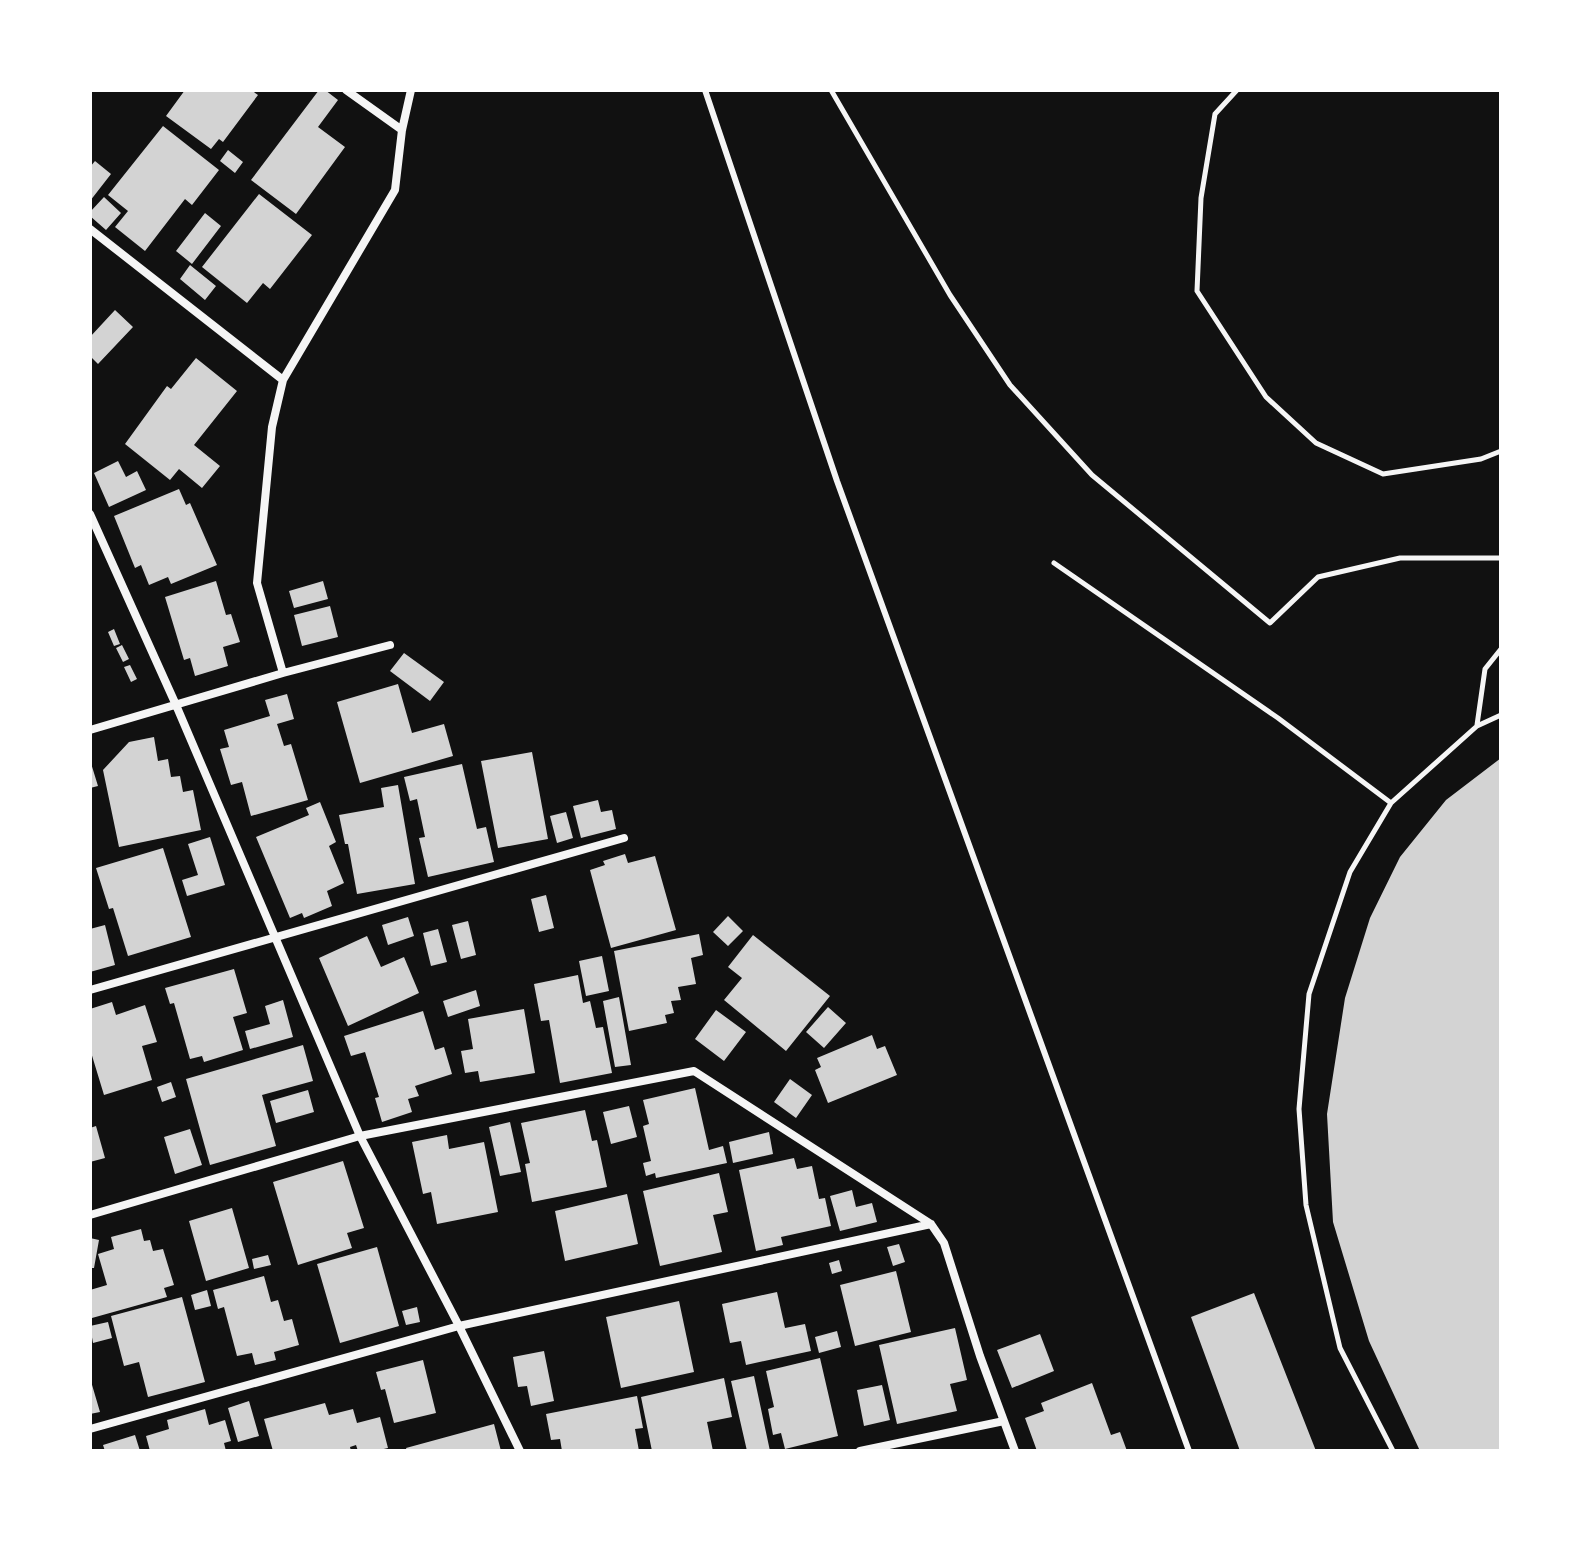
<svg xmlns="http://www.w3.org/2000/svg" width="1591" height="1541" font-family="'Fira Sans Condensed',sans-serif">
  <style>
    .building { fill: #d3d3d3 }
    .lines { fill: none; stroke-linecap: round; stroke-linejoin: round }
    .path { stroke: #f5f5f5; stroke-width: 5 }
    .service { stroke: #f5f5f5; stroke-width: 6 }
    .minor { stroke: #f5f5f5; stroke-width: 8 }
  </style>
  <rect width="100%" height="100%" fill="#111"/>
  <!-- building -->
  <path class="building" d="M185 90H251L258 95 223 142 219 139 211 149 166 116Z
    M319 90H325L338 100 318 127 345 147 296 214 251 180Z
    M163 126 219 170 192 205 185 199 145 251 115 227 128 211 108 195Z
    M228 150 243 162 235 173 220 161Z
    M95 161 111 174 90 201V167Z
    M259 194 312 235 270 289 263 283 247 303 202 267Z
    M104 197 121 213 106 230 90 216V212Z
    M205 213 221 226 192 264 176 251Z
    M190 265 216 286 205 300 180 279Z
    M115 310 133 327 98 364 90 356V337Z
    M196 358 237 391 194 445 220 466 202 488 179 469 170 480 125 444 167 386 171 389Z
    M118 461 126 477 137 471 146 490 109 507 94 473Z
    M179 489 186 505 190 503 217 565 171 584 168 577 149 585 141 565 135 568 114 516Z
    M216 581 226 615 231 614 240 642 223 647 228 666 195 676 190 658 184 660 165 597Z
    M323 581 328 599 294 608 289 591Z
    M330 606 338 637 302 646 294 615Z
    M114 629 120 644 114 646 108 632Z
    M122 645 129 659 123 662 116 648Z
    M404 653 444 682 430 701 390 671Z
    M130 665 137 679 131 682 124 667Z
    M398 684 412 733 444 724 453 756 360 783 337 702Z
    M287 694 294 719 277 724 284 746 291 744 308 800 251 816 242 782 231 785 220 749 229 747 224 730 270 716 265 700Z
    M154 737 158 761 168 759 171 777 180 776 183 792 193 790 201 830 119 847 103 770 129 742Z
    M532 752 548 839 498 848 481 761Z
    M1501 758V1451H1420L1369 1341 1333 1222 1327 1114 1345 998 1370 918 1400 857 1446 800Z
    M90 760 98 786 90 788Z
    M462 764 477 829 486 827 494 862 428 877 419 838 425 837 417 799 410 801 404 777Z
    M398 785 415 884 357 894 348 844H345L339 815 384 807 381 788Z
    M598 800 601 812 612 810 616 829 581 838 573 806Z
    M320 802 336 842 329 846 344 883 327 891 332 906 304 918 302 913 290 918 256 837 309 815 306 808Z
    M566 812 573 838 557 843 550 816Z
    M210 837 225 885 187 896 182 880 198 875 188 844Z
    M163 848 191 937 128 956 113 908 109 909 96 868Z
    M625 854 628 863 655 856 676 930 611 948 590 870 605 865 603 861Z
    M546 895 554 928 539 932 531 899Z
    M728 916 743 931 728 946 713 932Z
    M408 917 414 936 388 945 382 925Z
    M468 921 476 955 461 959 452 925Z
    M105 925 115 965 90 972V929Z
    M438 929 447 962 431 966 423 933Z
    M699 934 703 955 691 958 696 984 678 987 681 1000 671 1001 674 1013 665 1015 667 1023 629 1031 614 951Z
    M753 935 830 996 786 1051 724 1000 742 978 728 967Z
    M367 936 381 967 404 957 419 993 348 1026 319 958Z
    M602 956 609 991 586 996 579 961Z
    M234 969 247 1013 233 1017 243 1050 204 1062 202 1056 190 1059 174 1003 170 1004 165 988Z
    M578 975 583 1003 590 1001 596 1028 603 1027 612 1073 560 1083 549 1020 541 1021 534 984Z
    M476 990 480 1006 448 1017 443 1001Z
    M619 997 631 1065 615 1067 603 1001Z
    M283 1000 293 1037 250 1049 245 1031 270 1024 265 1006Z
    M112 1002 116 1015 145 1005 157 1042 142 1046 152 1080 104 1095 90 1049V1009Z
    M828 1007 846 1023 824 1048 806 1032Z
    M524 1009 535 1073 480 1082 478 1071 465 1073 461 1051 473 1049 468 1019Z
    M716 1010 746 1032 724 1061 695 1039Z
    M423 1011 435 1050 444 1047 452 1074 415 1086 419 1096 408 1099 412 1112 382 1122 375 1098 379 1097 365 1052 351 1056 344 1036Z
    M872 1035 877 1049 885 1046 897 1075 828 1103 815 1070 821 1067 817 1058Z
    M303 1045 313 1081 262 1095 276 1146 210 1165 186 1079Z
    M790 1079 812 1095 796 1118 774 1102Z
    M171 1082 176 1097 162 1102 157 1087Z
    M695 1088 709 1150 723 1146 727 1163 656 1178 655 1173 646 1176 643 1163 651 1161 643 1126 649 1124 643 1100Z
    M308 1090 314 1112 276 1123 270 1101Z
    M629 1106 637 1137 611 1144 603 1112Z
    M585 1110 592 1141 597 1140 607 1187 532 1202 525 1164 530 1163 521 1123Z
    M510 1122 521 1172 500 1176 489 1127Z
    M96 1126 105 1158 90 1162V1128Z
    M190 1129 202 1165 175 1174 164 1137Z
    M769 1132 773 1154 733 1163 729 1142Z
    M447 1135 449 1149 484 1142 498 1212 437 1224 431 1192 423 1194 412 1142Z
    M794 1158 797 1169 812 1166 819 1199 825 1198 831 1226 781 1237 783 1245 756 1251 739 1170Z
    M343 1161 364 1228 347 1233 352 1248 298 1265 273 1182Z
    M719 1173 728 1212 713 1215 722 1252 660 1266 643 1191Z
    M852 1190 856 1207 872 1203 877 1222 840 1231 830 1196Z
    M627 1194 638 1244 565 1261 555 1211Z
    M232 1208 249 1268 206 1281 189 1221Z
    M141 1229 144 1241 150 1240 153 1251 163 1249 174 1285 164 1288 167 1297 92 1318 90 1290 107 1285 98 1254 114 1249 111 1237Z
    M90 1238 99 1240 94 1268H90Z
    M899 1244 905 1262 893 1266 887 1247Z
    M377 1247 399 1326 340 1343 317 1264Z
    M268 1255 271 1265 254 1269 252 1259Z
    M839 1260 842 1271 832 1274 829 1263Z
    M896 1271 911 1332 855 1346 840 1285Z
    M264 1276 271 1302 278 1300 284 1321 292 1319 299 1345 274 1352 276 1360 255 1365 252 1353 237 1356 224 1307 218 1309 213 1290Z
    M207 1290 211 1306 195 1310 191 1295Z
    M777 1292 785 1328 805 1324 811 1351 746 1365 741 1341 730 1343 722 1304Z
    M1254 1293 1316 1451H1240L1191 1317Z
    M182 1297 205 1382 148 1397 139 1362 124 1366 111 1316Z
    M679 1301 694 1372 621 1388 606 1317Z
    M417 1307 420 1322 406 1325 402 1311Z
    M108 1322 112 1338 93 1343 90 1326Z
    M955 1328 967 1380 950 1384 957 1411 897 1424 879 1345Z
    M837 1331 841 1347 819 1353 815 1337Z
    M1040 1334 1054 1371 1012 1388 997 1350Z
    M544 1351 554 1401 531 1406 527 1386 518 1387 513 1357Z
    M820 1358 838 1436 785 1449 781 1433 773 1435 768 1409 774 1407 766 1371Z
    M423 1360 436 1413 394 1423 385 1389 381 1390 376 1372Z
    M754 1376 770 1451H747L731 1381Z
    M90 1378 100 1412 90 1414Z
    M724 1378 732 1417 707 1422 713 1451H652L641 1397Z
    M1092 1383 1111 1435 1120 1432 1127 1451H1037L1025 1418 1044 1411 1041 1403Z
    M882 1385 890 1420 864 1426 857 1390Z
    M637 1396 643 1428 635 1429 639 1451H562L560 1439 551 1440 546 1414Z
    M249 1401 259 1436 238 1442 228 1408Z
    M325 1403 329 1415 353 1409 357 1423 380 1417 388 1448 375 1451H358L356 1445 350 1447 351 1451H273L264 1419Z
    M205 1409 209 1425 225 1420 231 1441 224 1443 226 1451H150L146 1436 169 1429 167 1420Z
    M494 1424 501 1451H407L406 1448Z
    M135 1435 140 1451H105L103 1445Z"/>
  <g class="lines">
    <!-- path -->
    <path class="path" d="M831 90 950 295 1010 385 1092 475 1270 623 1318 577 1400 558H1501
      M1237 90 1215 114 1201 198 1197 291 1266 397 1316 443 1383 474 1481 459 1501 451
      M1054 563 1278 718 1391 803
      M1477 725 1485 669 1501 649
      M1393 1451 1340 1348 1306 1205 1299 1109 1309 994 1350 872 1391 803 1477 726 1501 715"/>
    <!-- service -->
    <path class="service" d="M705 90 837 481 1189 1451"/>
    <!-- minor -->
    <path class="minor" d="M346 90 402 130
      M90 229 283 380
      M90 514 176 705 360 1136 459 1326 520 1451
      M283 673 390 645
      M90 730 283 673 257 583 272 427 283 380 395 190 402 130 411 90
      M90 990 624 838
      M90 1215 360 1136 694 1071 931 1224 944 1243 980 1356 1015 1451
      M90 1429 459 1326 931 1224
      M860 1451 1004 1421"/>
  </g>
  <!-- border -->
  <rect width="1591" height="1541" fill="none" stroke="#ffffff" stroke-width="184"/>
</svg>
